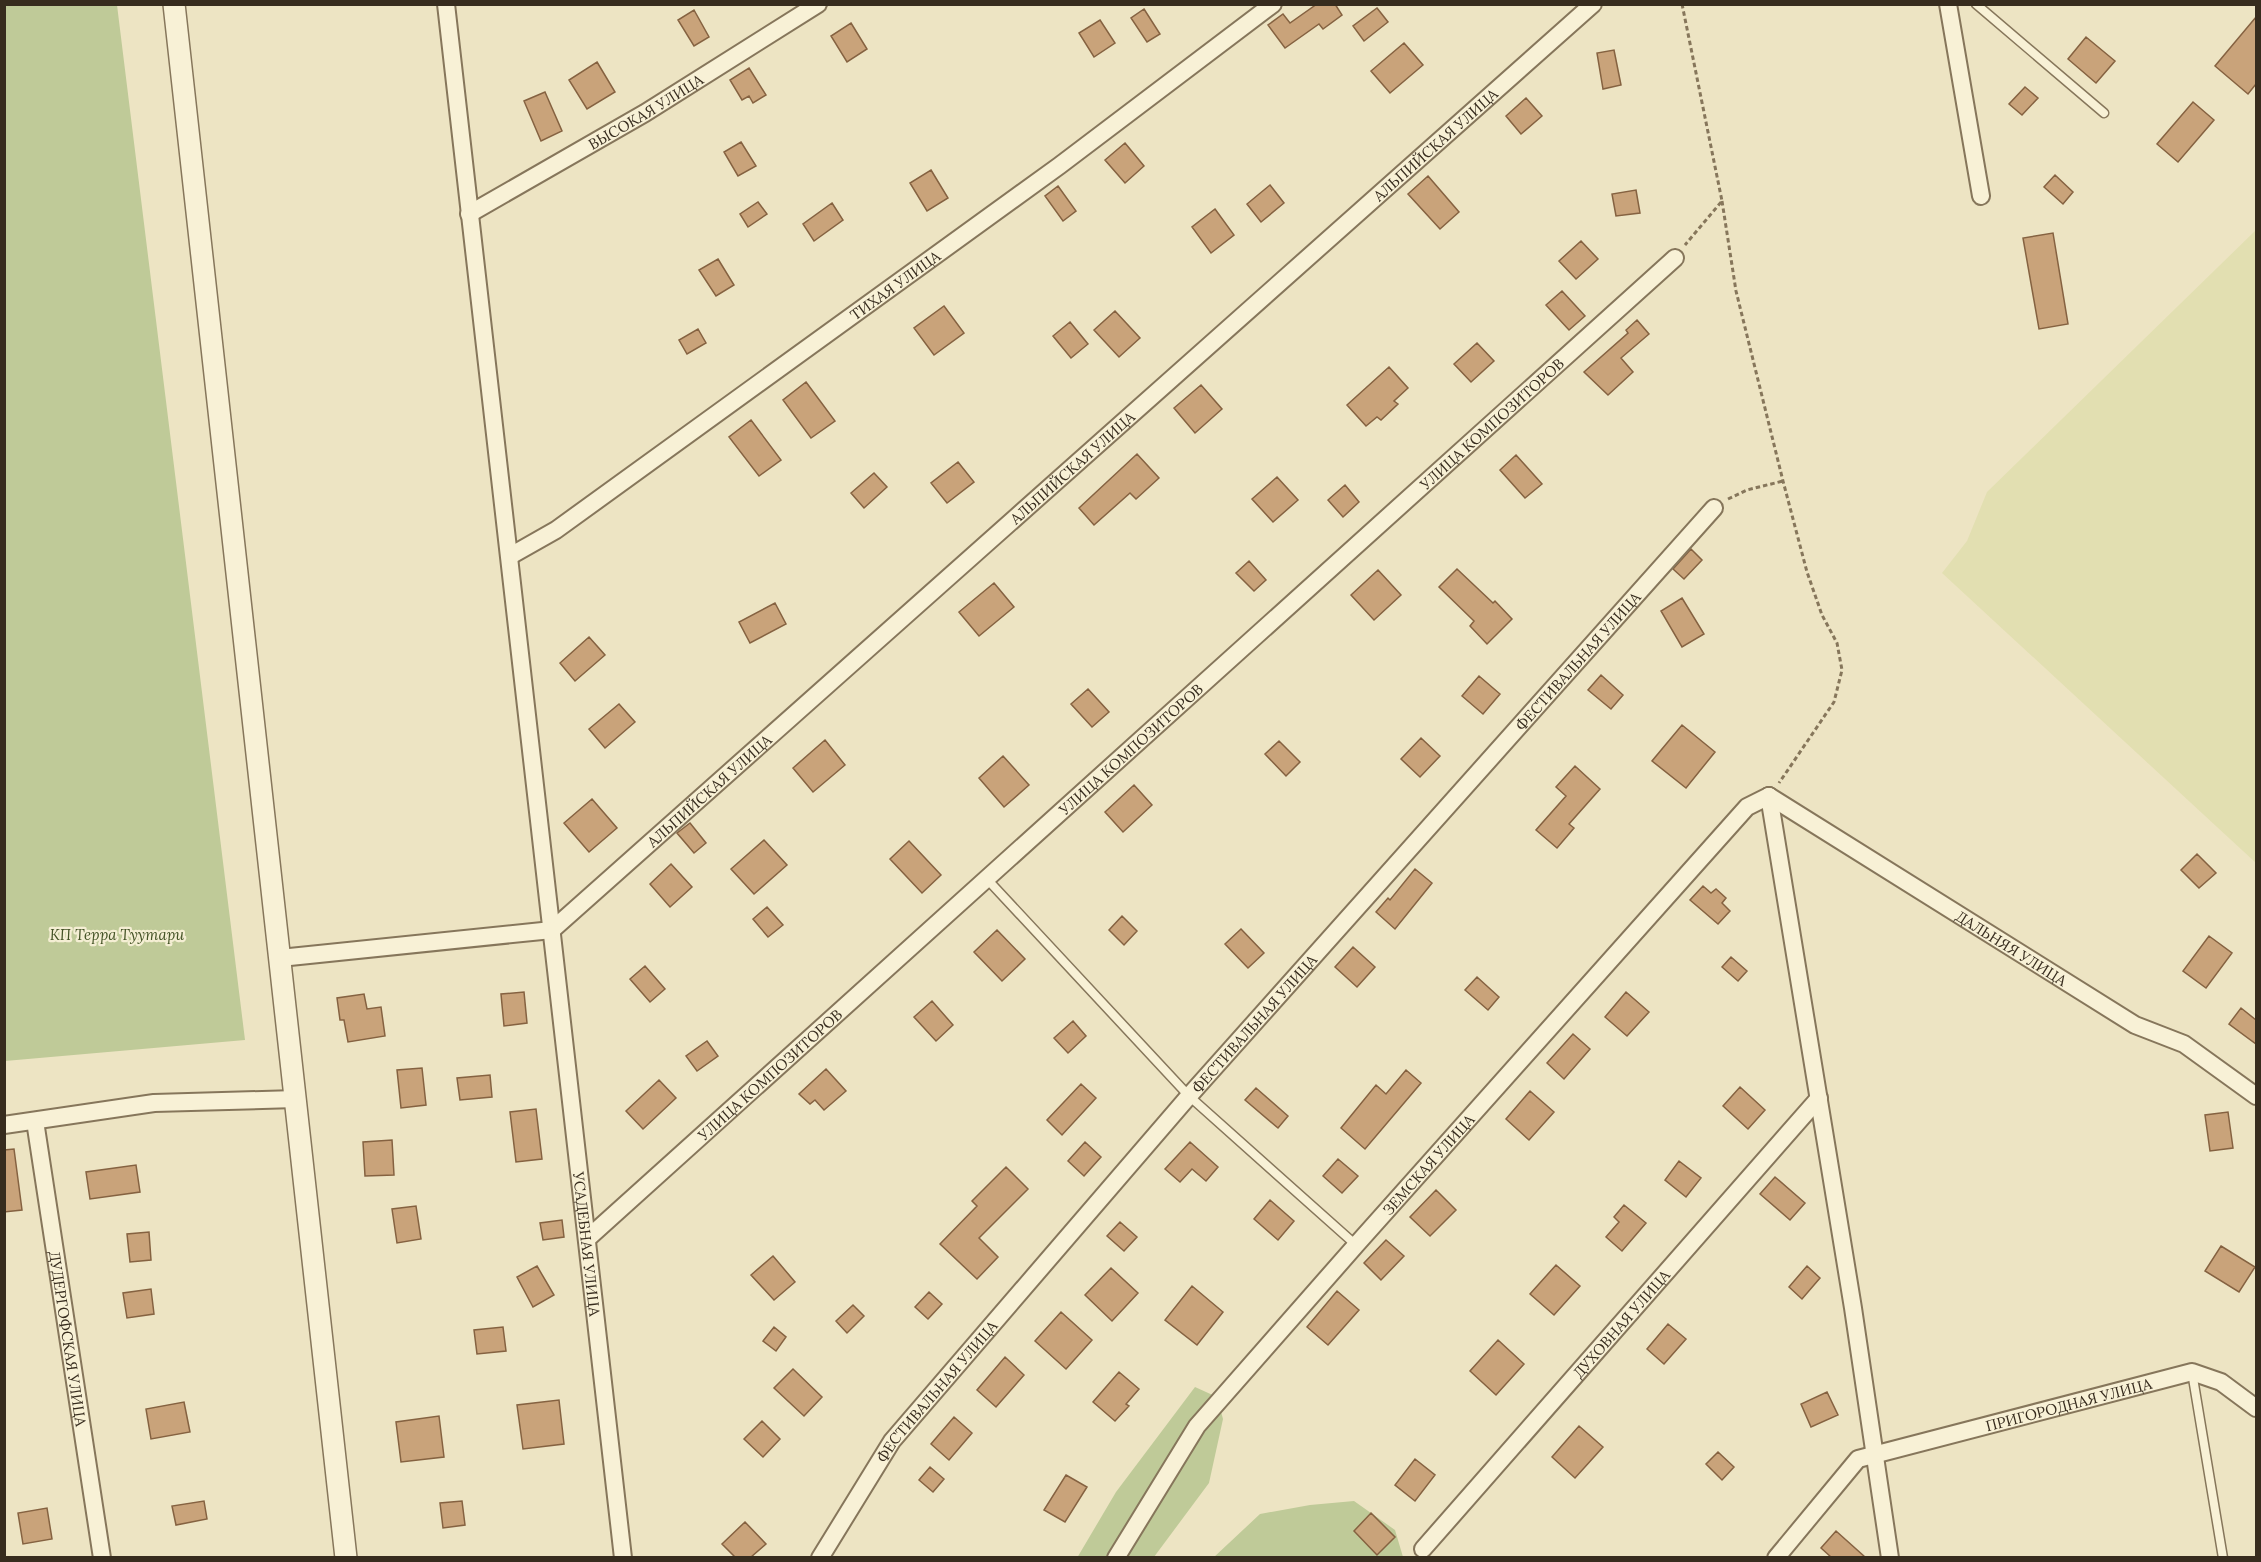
<svg xmlns="http://www.w3.org/2000/svg" width="2261" height="1562" font-family="Lora,serif">
  <style>
    .farmland { fill: #e2dfb1 }
    .green { fill: #bfca98 }
    .building { fill: #c9a37a; stroke: #856241; stroke-width: 1.5 }
    .lines { fill: none; stroke-linecap: round; stroke-linejoin: round }
    .service-casing { stroke: #86765b; stroke-width: 11 }
    .minor-casing { stroke: #86765b; stroke-width: 20 }
    .tertiary-casing { stroke: #86765b; stroke-width: 24 }
    .path { stroke: #86765b; stroke-width: 3; stroke-dasharray: 4.5 3; stroke-linecap: butt }
    .service { stroke: #f8f1d6; stroke-width: 8 }
    .minor { stroke: #f8f1d6; stroke-width: 16 }
    .tertiary { stroke: #f8f1d6; stroke-width: 21 }
    .labels { text-anchor: middle; dominant-baseline: central; stroke-width: 4.5; stroke-linejoin: round; paint-order: stroke }
    .street-label { font-size: 15px; fill: #372c1e; stroke: #f4eed3 }
    .park-label { font-size: 15px; font-style: italic; fill: #435225; stroke: #f4eed3 }
  </style>
  <rect width="100%" height="100%" fill="#ede4c3"/>
  <!-- farmland -->
  <path class="farmland" d="M2256 230V863L1942 573 1967 541 1987 492Z"/>
  <!-- green -->
  <path class="green" d="M5 4 117 5 245 1040 5 1061Z
    M1195 1387 1217 1397 1223 1419 1209 1483 1154 1557 1077 1558 1116 1492Z
    M1354 1501 1395 1530 1403 1557 1213 1558 1260 1514 1310 1505Z"/>
  <!-- building -->
  <path class="building" d="M1317 4H1335L1342 15 1323 29 1319 24 1285 48 1268 25 1283 14 1290 23Z
    M1377 8 1388 22 1364 41 1353 26Z
    M1144 9 1160 34 1147 42 1131 18Z
    M694 10 709 37 694 46 678 20Z
    M2256 17V84L2248 94 2215 66Z
    M1100 20 1115 43 1094 57 1079 33Z
    M851 23 867 49 847 62 831 36Z
    M2086 37 2115 61 2096 83 2068 59Z
    M1404 43 1423 65 1390 93 1371 71Z
    M1614 50 1621 85 1603 89 1597 53Z
    M597 62 615 92 587 109 569 80Z
    M749 68 766 95 753 103 749 96 742 100 730 80Z
    M2025 87 2038 98 2022 115 2009 104Z
    M545 92 562 131 541 141 524 101Z
    M1526 98 1542 116 1521 134 1506 116Z
    M2193 102 2214 120 2178 162 2157 144Z
    M741 142 756 166 738 176 724 152Z
    M1125 143 1144 166 1125 183 1105 160Z
    M931 170 948 198 927 211 910 183Z
    M2055 175 2073 192 2063 204 2044 187Z
    M1428 176 1459 212 1440 229 1408 194Z
    M1270 185 1284 203 1261 222 1247 204Z
    M1058 186 1076 211 1063 221 1045 196Z
    M1636 190 1640 213 1616 216 1612 194Z
    M758 202 767 214 748 227 740 214Z
    M832 203 843 220 814 241 803 224Z
    M1215 209 1234 235 1211 253 1192 227Z
    M2053 233 2068 324 2039 329 2023 238Z
    M1581 241 1598 259 1576 279 1559 261Z
    M718 259 734 285 716 296 699 270Z
    M1562 291 1585 316 1569 330 1546 305Z
    M944 306 964 333 934 355 914 328Z
    M1115 311 1140 338 1119 357 1094 330Z
    M1637 320 1649 334 1621 358 1633 372 1608 395 1584 372 1628 333 1626 330Z
    M1070 322 1088 344 1071 358 1053 336Z
    M698 329 706 343 687 354 679 340Z
    M1477 343 1494 361 1471 382 1454 364Z
    M1389 367 1408 388 1394 401 1398 404 1381 420 1377 417 1366 426 1347 405Z
    M806 382 835 421 811 438 783 400Z
    M1201 385 1222 409 1195 433 1174 408Z
    M751 420 781 460 759 476 729 437Z
    M1137 454 1159 478 1136 499 1130 493 1094 525 1079 508Z
    M1516 455 1542 484 1525 498 1500 470Z
    M958 462 974 482 947 503 931 483Z
    M874 473 887 487 864 508 851 493Z
    M1277 477 1298 500 1273 522 1252 499Z
    M1345 485 1359 502 1343 517 1328 500Z
    M1691 549 1702 560 1684 579 1673 569Z
    M1249 561 1266 580 1254 591 1236 573Z
    M1457 569 1493 603 1495 601 1512 619 1487 644 1470 626 1474 621 1439 587Z
    M1378 570 1401 595 1374 620 1351 595Z
    M994 583 1014 607 979 636 959 612Z
    M1682 598 1704 634 1682 647 1661 611Z
    M775 603 786 624 750 643 739 622Z
    M589 637 605 655 575 681 560 663Z
    M1601 675 1623 695 1611 709 1588 690Z
    M1479 676 1500 694 1483 714 1462 696Z
    M1088 689 1109 712 1092 727 1071 704Z
    M619 704 635 722 605 748 589 729Z
    M1682 725 1715 752 1686 788 1652 761Z
    M1421 738 1440 756 1420 777 1401 759Z
    M825 740 845 765 813 792 793 768Z
    M1279 741 1300 762 1286 776 1265 754Z
    M1003 756 1029 785 1004 807 979 778Z
    M1575 766 1600 789 1569 824 1574 828 1557 848 1536 830 1566 796 1556 787Z
    M1134 785 1152 805 1123 832 1105 812Z
    M592 799 617 828 589 852 564 823Z
    M690 823 706 843 694 853 677 833Z
    M764 840 787 865 754 894 731 869Z
    M909 841 941 875 922 893 890 859Z
    M2197 854 2216 873 2199 888 2181 870Z
    M671 864 692 887 670 907 650 884Z
    M1415 869 1432 883 1395 929 1376 912 1388 898 1390 900Z
    M1703 886 1711 893 1716 889 1726 898 1722 903 1730 911 1718 924 1690 900Z
    M767 907 783 925 768 937 753 919Z
    M1122 916 1137 931 1124 945 1109 930Z
    M1241 929 1264 953 1248 968 1225 944Z
    M997 930 1025 959 1002 981 974 952Z
    M2209 936 2232 953 2206 988 2183 971Z
    M1353 947 1375 967 1357 987 1335 967Z
    M1731 957 1747 971 1738 981 1722 967Z
    M645 966 665 989 650 1002 630 979Z
    M1477 977 1499 997 1488 1010 1465 990Z
    M524 992 527 1023 504 1026 501 994Z
    M1626 992 1649 1012 1627 1036 1605 1017Z
    M364 994 367 1009 381 1007 385 1036 348 1042 344 1020H340L337 998Z
    M932 1001 953 1025 936 1041 914 1017Z
    M2241 1008 2256 1020V1044L2229 1024Z
    M1073 1021 1086 1036 1068 1053 1054 1038Z
    M1573 1034 1590 1049 1564 1079 1547 1063Z
    M707 1041 718 1056 697 1071 686 1056Z
    M422 1068 426 1105 401 1108 397 1070Z
    M826 1069 846 1091 824 1110 815 1100 810 1104 799 1094Z
    M1406 1070 1421 1083 1365 1149 1341 1128 1376 1085 1386 1094Z
    M490 1075 492 1097 460 1100 457 1078Z
    M659 1080 676 1098 643 1129 626 1111Z
    M1081 1084 1096 1098 1062 1135 1047 1120Z
    M1740 1087 1765 1110 1748 1129 1723 1106Z
    M1256 1088 1288 1116 1278 1128 1245 1100Z
    M1530 1091 1554 1112 1529 1140 1506 1119Z
    M536 1109 542 1159 516 1162 510 1112Z
    M2228 1112 2233 1148 2210 1151 2205 1115Z
    M392 1140 394 1175 365 1176 363 1142Z
    M1085 1142 1101 1157 1084 1176 1068 1161Z
    M1190 1142 1218 1167 1206 1181 1192 1169 1180 1182 1165 1169Z
    M14 1149 22 1210 4 1212V1150Z
    M1338 1159 1358 1176 1342 1193 1323 1176Z
    M1679 1161 1701 1178 1686 1197 1665 1180Z
    M136 1165 140 1192 90 1199 86 1172Z
    M1006 1167 1028 1189 979 1238 998 1257 977 1279 940 1244 977 1206 972 1201Z
    M1775 1177 1805 1203 1790 1220 1760 1194Z
    M1436 1190 1456 1210 1430 1236 1410 1217Z
    M1270 1200 1294 1221 1278 1240 1254 1219Z
    M1624 1205 1646 1223 1622 1251 1606 1237 1619 1222 1614 1217Z
    M416 1206 421 1239 397 1243 392 1209Z
    M562 1220 564 1237 543 1240 540 1223Z
    M1120 1222 1137 1237 1124 1251 1107 1236Z
    M149 1232 151 1260 130 1262 127 1234Z
    M1386 1240 1404 1256 1381 1280 1364 1263Z
    M2221 1246 2255 1267 2239 1292 2205 1271Z
    M773 1256 795 1282 774 1300 751 1275Z
    M1556 1265 1580 1286 1554 1315 1530 1294Z
    M537 1266 554 1295 533 1307 517 1277Z
    M1807 1266 1820 1278 1802 1299 1789 1287Z
    M1111 1268 1138 1293 1112 1321 1085 1295Z
    M1192 1286 1223 1312 1197 1345 1165 1320Z
    M151 1289 154 1314 127 1318 123 1293Z
    M1337 1291 1359 1310 1328 1345 1307 1327Z
    M929 1292 942 1304 928 1319 915 1307Z
    M853 1305 864 1316 847 1333 836 1321Z
    M1061 1312 1092 1340 1066 1369 1035 1341Z
    M1668 1324 1686 1339 1664 1364 1647 1349Z
    M503 1327 506 1351 477 1354 474 1330Z
    M774 1327 786 1337 776 1351 763 1341Z
    M1498 1340 1524 1364 1496 1395 1470 1371Z
    M1005 1357 1024 1375 996 1407 977 1390Z
    M793 1369 822 1397 804 1416 774 1388Z
    M1119 1372 1139 1389 1126 1404 1129 1406 1115 1421 1093 1402Z
    M1827 1392 1838 1415 1811 1427 1801 1404Z
    M559 1400 564 1444 523 1449 517 1405Z
    M184 1402 190 1432 151 1439 146 1409Z
    M439 1416 444 1457 401 1462 396 1422Z
    M954 1417 972 1433 949 1460 931 1444Z
    M762 1421 780 1439 763 1457 744 1439Z
    M1579 1426 1603 1447 1575 1478 1552 1457Z
    M1718 1452 1734 1467 1722 1480 1706 1464Z
    M1415 1459 1435 1475 1415 1501 1395 1485Z
    M930 1467 944 1479 933 1492 919 1480Z
    M1066 1475 1087 1487 1065 1522 1044 1510Z
    M204 1501 207 1519 176 1525 172 1506Z
    M462 1501 465 1525 443 1528 440 1503Z
    M47 1508 52 1539 23 1544 18 1513Z
    M1371 1513 1395 1537 1377 1555 1354 1531Z
    M745 1522 766 1544 751 1557H735L722 1544Z
    M1836 1531 1865 1557H1831L1821 1548Z"/>
  <g class="lines">
    <defs>
      <path id="service" d="M1976 4 2104 113
        M986 878 1189 1096 1356 1245
        M2192 1372 2223 1558"/>
      <g id="minor">
        <path id="s1" d="M446 4 623 1558"/>
        <path d="M1948 4 1981 196"/>
        <path id="s2" d="M469 214 645 113 818 4"/>
        <path id="s3" d="M510 556 556 530 1059 166 1273 4"/>
        <path d="M1769 796 1853 1308 1890 1558"/>
        <path id="s4" d="M1769 796 2135 1025 2184 1044 2256 1096"/>
        <path id="s5" d="M552 930 1593 4"/>
        <path d="M280 958 552 930"/>
        <path id="s6" d="M35 1121 102 1558"/>
        <path d="M4 1125 154 1103 296 1099"/>
        <path id="s7" d="M587 1239 1675 258"/>
        <path id="s8" d="M1423 1549 1819 1098"/>
        <path id="s9" d="M820 1558 892 1441 1189 1096 1714 508"/>
        <path id="s10" d="M1116 1558 1197 1426 1356 1245 1747 807 1769 796"/>
        <path id="s11" d="M1776 1558 1858 1459 2192 1372 2221 1382 2256 1408"/>
      </g>
      <path id="tertiary" d="M174 4 346 1558"/>
    </defs>
    <!-- service casing -->
    <use href="#service" class="service-casing"/>
    <!-- minor casing -->
    <use href="#minor" class="minor-casing"/>
    <!-- tertiary casing -->
    <use href="#tertiary" class="tertiary-casing"/>
    <!-- path -->
    <path class="path" d="M1682 4 1722 201 1685 245
      M1722 201 1736 291 1783 481 1807 572 1822 615 1837 643 1842 670 1834 702 1779 783
      M1728 499 1747 490 1783 481"/>
    <!-- service -->
    <use href="#service" class="service"/>
    <!-- minor -->
    <use href="#minor" class="minor"/>
    <!-- tertiary -->
    <use href="#tertiary" class="tertiary"/>
  </g>
  <g class="labels">
    <!-- street labels -->
    <g class="street-label">
      <text stroke="none"><textPath href="#s2" startOffset="204">ВЫСОКАЯ УЛИЦА</textPath></text>
      <text stroke="none"><textPath href="#s5" startOffset="1182">АЛЬПИЙСКАЯ УЛИЦА</textPath></text>
      <text stroke="none"><textPath href="#s3" startOffset="471">ТИХАЯ УЛИЦА</textPath></text>
      <text stroke="none"><textPath href="#s7" startOffset="1218">УЛИЦА КОМПОЗИТОРОВ</textPath></text>
      <text stroke="none"><textPath href="#s5" startOffset="696">АЛЬПИЙСКАЯ УЛИЦА</textPath></text>
      <text stroke="none"><textPath href="#s9" startOffset="1176">ФЕСТИВАЛЬНАЯ УЛИЦА</textPath></text>
      <text stroke="none"><textPath href="#s7" startOffset="732">УЛИЦА КОМПОЗИТОРОВ</textPath></text>
      <text stroke="none"><textPath href="#s5" startOffset="210">АЛЬПИЙСКАЯ УЛИЦА</textPath></text>
      <text stroke="none"><textPath href="#s4" startOffset="286">ДАЛЬНЯЯ УЛИЦА</textPath></text>
      <text stroke="none"><textPath href="#s9" startOffset="690">ФЕСТИВАЛЬНАЯ УЛИЦА</textPath></text>
      <text stroke="none"><textPath href="#s7" startOffset="246">УЛИЦА КОМПОЗИТОРОВ</textPath></text>
      <text stroke="none"><textPath href="#s10" startOffset="504">ЗЕМСКАЯ УЛИЦА</textPath></text>
      <text stroke="none"><textPath href="#s1" startOffset="1248">УСАДЕБНАЯ УЛИЦА</textPath></text>
      <text stroke="none"><textPath href="#s8" startOffset="300">ДУХОВНАЯ УЛИЦА</textPath></text>
      <text stroke="none"><textPath href="#s6" startOffset="220">ДУДЕРГОФСКАЯ УЛИЦА</textPath></text>
      <text stroke="none"><textPath href="#s9" startOffset="204">ФЕСТИВАЛЬНАЯ УЛИЦА</textPath></text>
      <text stroke="none"><textPath href="#s11" startOffset="346">ПРИГОРОДНАЯ УЛИЦА</textPath></text>
    </g>
    <!-- park labels -->
    <g class="park-label">
      <text x="117" y="934">КП Терра Туутари</text>
    </g>
  </g>
  <!-- border -->
  <rect width="2261" height="1562" fill="none" stroke="#372c1e" stroke-width="12"/>
</svg>
